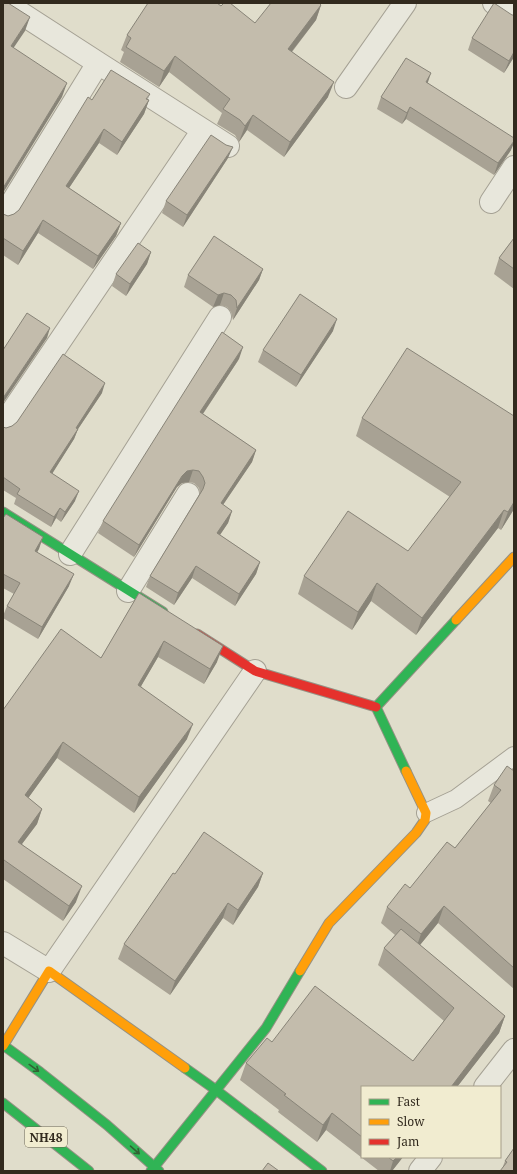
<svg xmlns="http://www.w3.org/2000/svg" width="517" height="1174" font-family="'Noto Serif',serif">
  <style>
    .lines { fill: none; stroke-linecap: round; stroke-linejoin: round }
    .lane-casing { stroke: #a5a194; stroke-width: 20 }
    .street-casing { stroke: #a5a194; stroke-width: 24 }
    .fast-casing { stroke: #959184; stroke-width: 11 }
    .slow-casing { stroke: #959184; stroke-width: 11 }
    .jam-casing { stroke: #959184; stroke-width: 11 }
    .lane { stroke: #e8e7dc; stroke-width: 18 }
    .street { stroke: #e8e7dc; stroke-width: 22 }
    .fast { stroke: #30b455; stroke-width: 9 }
    .slow { stroke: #ff9f0a; stroke-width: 9 }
    .jam { stroke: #e5322d; stroke-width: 9 }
    .wall { fill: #a8a294 }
    .shaded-wall { fill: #888478 }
    .building { fill: #c3bcac; stroke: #888478 }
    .oneway { stroke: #316134 }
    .labels { text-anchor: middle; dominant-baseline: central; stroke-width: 3; stroke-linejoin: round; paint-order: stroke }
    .shield { fill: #f1ecd0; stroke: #6b6453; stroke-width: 1 }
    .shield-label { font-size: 12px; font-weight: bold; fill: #322a1e }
  </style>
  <rect width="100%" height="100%" fill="#e0ddcb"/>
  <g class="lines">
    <defs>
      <path id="lane" d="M426 813 456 799 514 756"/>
      <path id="street" d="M5 3 98 63
        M494 3 514 16
        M346 87 405 3
        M491 202 514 167
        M3 217 98 63 203 130
        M3 425 203 130 228 146
        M70 554 220 317
        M128 591 188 494
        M3 943 49 971 255 671
        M485 1087 514 1050
        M420 1171 431 1157"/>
      <path id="fast" d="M3 512 163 612
        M406 771 376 707 456 620
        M3 1045 40 1072 107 1125 159 1171
        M185 1068 216 1090 322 1171
        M3 1103 89 1171
        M151 1171 266 1028 300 971"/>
      <path id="slow" d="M456 620 514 557
        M300 971 329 923 416 833 425 820 426 813 406 771
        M3 1046 49 971 185 1068"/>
      <path id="jam" d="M197 634 255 671 376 707"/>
    </defs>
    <!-- lane casing -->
    <use href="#lane" class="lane-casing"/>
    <!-- street casing -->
    <use href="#street" class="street-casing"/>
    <!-- fast casing -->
    <use href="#fast" class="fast-casing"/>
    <!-- slow casing -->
    <use href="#slow" class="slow-casing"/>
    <!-- jam casing -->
    <use href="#jam" class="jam-casing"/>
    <!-- lane -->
    <use href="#lane" class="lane"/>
    <!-- street -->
    <use href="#street" class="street"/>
    <!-- fast -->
    <use href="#fast" class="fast"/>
    <!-- slow -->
    <use href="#slow" class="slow"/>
    <!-- jam -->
    <use href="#jam" class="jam"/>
  </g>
  <!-- wall -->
  <path class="wall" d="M321 5 316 20 292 52 328 97 284 157 247 130 239 142 235 135 217 124 222 113 169 72 159 87 120 62 124 52 121 50 127 35 221 6 255 23Z
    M512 15 514 57 504 73 468 50 472 38Z
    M428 83 511 150 494 175 406 119 402 124 377 109 381 97Z
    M92 100H149L144 114 117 155 99 143 69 188 121 223 116 236 93 269 38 233 18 265 3 255V214L8 216 14 214 19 210Z
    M228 158 183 227 162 213 166 201Z
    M514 238V289L494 274 499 258Z
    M151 252 147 264 126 296 112 286 116 274Z
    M263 269 259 280 233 320 231 312 227 307 220 305 213 307 184 287 188 275Z
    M333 331 296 387 258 362 263 350Z
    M239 359 203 414 256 450 252 462 223 505 232 511 228 523 220 535 260 562 256 574 235 606 192 578 174 605 146 587 150 576 200 493 199 488 194 483 189 482 182 483 177 487 134 557 98 533 103 521Z
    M102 393 78 429 74 439 52 473 75 501 61 522 56 518 51 527 14 504 16 498 3 490V427L6 428 12 426Z
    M362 418 514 509 501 530 498 528 416 635 371 601 352 630 298 594 304 576 408 551 450 497 356 436Z
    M3 518 43 537 37 552 69 586 38 639 3 618V616L7 606 14 594 3 588Z
    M139 593 217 662 204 684 158 657 141 686 187 739 134 813 57 758 28 798 42 809 37 824 22 844 76 902 63 921 3 879V710L101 658Z
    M514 771V989L438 923 420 945 505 1016 499 1033 457 1087H362V1157H403L392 1171H379L326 1130 317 1142 278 1112 279 1110 240 1080 246 1063 272 1042 413 1061 444 1021 378 965 384 948 395 935 381 923 387 907 410 888 455 848 491 803 488 801 494 785Z
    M263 873 258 887 233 925 223 918 170 995 118 959 124 944 175 874Z
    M514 1148V1171L502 1169 505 1161Z"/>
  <!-- shaded-wall -->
  <path class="shaded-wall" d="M321 5 316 20 282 64 288 49Z
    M30 17 25 31 6 59 11 46Z
    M514 52V57L504 73 509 61Z
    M175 56 169 72 159 87 164 71Z
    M431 73 427 85 426 82Z
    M334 82 328 97 284 157 290 142Z
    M67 83 62 97 3 193V188Z
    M150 94 145 105 149 100 144 114 117 155 122 142Z
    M410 107 406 119 402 124 407 113Z
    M253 115 247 130 239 142 245 126Z
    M104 129 99 143 61 200 66 186Z
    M514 141V143L511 150 494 175 498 163Z
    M233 147 228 158 183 227 187 215Z
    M43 220 38 233 18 265 23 251Z
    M121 223 116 236 93 269 98 256Z
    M151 252 147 264 126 296 130 284Z
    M263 269 259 280 233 320 237 308Z
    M224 293 220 305 213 307 218 295Z
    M337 319 333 331 296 387 301 375Z
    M50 328 47 338 3 403V398Z
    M243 347 239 359 196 424 200 412Z
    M105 383 102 393 72 438 76 428Z
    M78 429 74 439 47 482 50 472Z
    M256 450 252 462 216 515 221 503Z
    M193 470 189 482 182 483 177 487 134 557 139 545 182 476 187 471Z
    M79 491 75 501 61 522 65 512Z
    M514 502V509L501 530 508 512Z
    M60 508 56 518 51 527 54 517Z
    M504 510 498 528 416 635 422 618Z
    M232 511 228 523 213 545 217 533Z
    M43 537 39 549 31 563 35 551Z
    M260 562 256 574 235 606 239 594Z
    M196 566 192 578 174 605 178 593Z
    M74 574 69 586 38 639 42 627Z
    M377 583 371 601 352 630 358 612Z
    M164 641 158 657 133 700 138 685Z
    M223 646 217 662 204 684 210 669Z
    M193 724 187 739 134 813 139 797Z
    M63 742 57 758 19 811 25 795Z
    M42 809 37 824 12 857 18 842Z
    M263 873 258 887 233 925 238 910Z
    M82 886 76 902 63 921 69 906Z
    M228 903 223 918 170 995 175 981Z
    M444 906 438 923 415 951 421 934Z
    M505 1016 499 1033 457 1087H451Z
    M332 1113 326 1130 317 1142 323 1125Z
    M397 1157H403L392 1171H390L393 1161Z"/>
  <!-- building -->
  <path class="building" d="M3 3H8L30 17 11 46 67 83 3 188Z
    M148 3H217L221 6 224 3H230L255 23 271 3H319L321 5 288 49 334 82 290 142 253 115 245 126 240 120 223 109 230 99 175 56 164 71 126 47 131 38 127 35Z
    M494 3 512 15H514V52L509 61 472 38Z
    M406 58 431 73 426 82 514 138V141L498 163 410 107 407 113 381 97Z
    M111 70 150 94 146 99 149 100 122 142 104 129 66 186 121 223 98 256 43 220 23 251 3 238V214L8 216 14 214 19 210 88 97 92 100Z
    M211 135 226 145 233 147 187 215 166 201Z
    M214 236 263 269 237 308 236 300 231 295 224 293 218 295 188 275Z
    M514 238V269L499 258Z
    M138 243 151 252 130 284 116 274Z
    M300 294 337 319 301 375 263 350Z
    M27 313 50 328 3 398V350Z
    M222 332 243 347 200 412 256 450 221 503 232 511 217 533 260 562 239 594 196 566 178 593 150 576 203 489 205 483 203 477 199 471 193 470 187 471 182 476 139 545 103 521Z
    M407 348 514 416V502L508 512 504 510 422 618 377 583 358 612 304 576 348 511 408 551 461 482 362 418Z
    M63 354 105 383 76 428 78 429 50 472 79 491 65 512 60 508 54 517 17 494 20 489 3 477V427L6 428 12 426 17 422Z
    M6 514 43 537 35 551 74 574 42 627 7 606 20 583 3 574V518Z
    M139 593 223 646 210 669 164 641 138 685 193 724 139 797 63 742 25 795 42 809 18 842 82 886 69 906 4 860 3 861V710L61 629 101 658Z
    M507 766 514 771V968L444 906 421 934 387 907 405 884 410 888 447 842 455 848 501 790 494 785Z
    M204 832 263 873 238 910 228 903 175 981 124 944 173 873 175 874Z
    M401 929 505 1016 451 1087H362V1137L332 1113 323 1125 284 1095 286 1094 246 1063 267 1038 272 1042 315 986 413 1061 454 1008 384 948Z
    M514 1148V1171H500L507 1162 505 1161Z
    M388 1157H397L393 1161Z
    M268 1163 279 1171H262Z"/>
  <!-- one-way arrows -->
  <defs><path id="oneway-shaft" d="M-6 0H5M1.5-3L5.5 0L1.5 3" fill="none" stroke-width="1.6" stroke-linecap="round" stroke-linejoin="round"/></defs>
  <g class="oneway">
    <use href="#oneway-shaft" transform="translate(34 1068) rotate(36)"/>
    <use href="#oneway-shaft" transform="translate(135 1150) rotate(41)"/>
  </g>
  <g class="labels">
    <!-- shield labels -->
    <rect class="shield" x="25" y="1127" width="42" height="20" rx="3"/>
    <g class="shield-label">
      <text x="46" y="1137">NH48</text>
    </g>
  </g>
  <!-- border -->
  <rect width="517" height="1174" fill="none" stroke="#322a1e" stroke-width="8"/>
  <!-- legend -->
  <rect x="361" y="1086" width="140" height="72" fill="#f1ecd0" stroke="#a59e89"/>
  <rect x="369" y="1099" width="20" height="6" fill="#30b455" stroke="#a59e89"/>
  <text x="397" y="1106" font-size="12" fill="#322a1e">Fast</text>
  <rect x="369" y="1119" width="20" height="6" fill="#ff9f0a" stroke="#a59e89"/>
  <text x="397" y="1126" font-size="12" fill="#322a1e">Slow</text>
  <rect x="369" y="1139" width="20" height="6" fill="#e5322d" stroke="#a59e89"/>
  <text x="397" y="1146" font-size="12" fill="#322a1e">Jam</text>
</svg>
